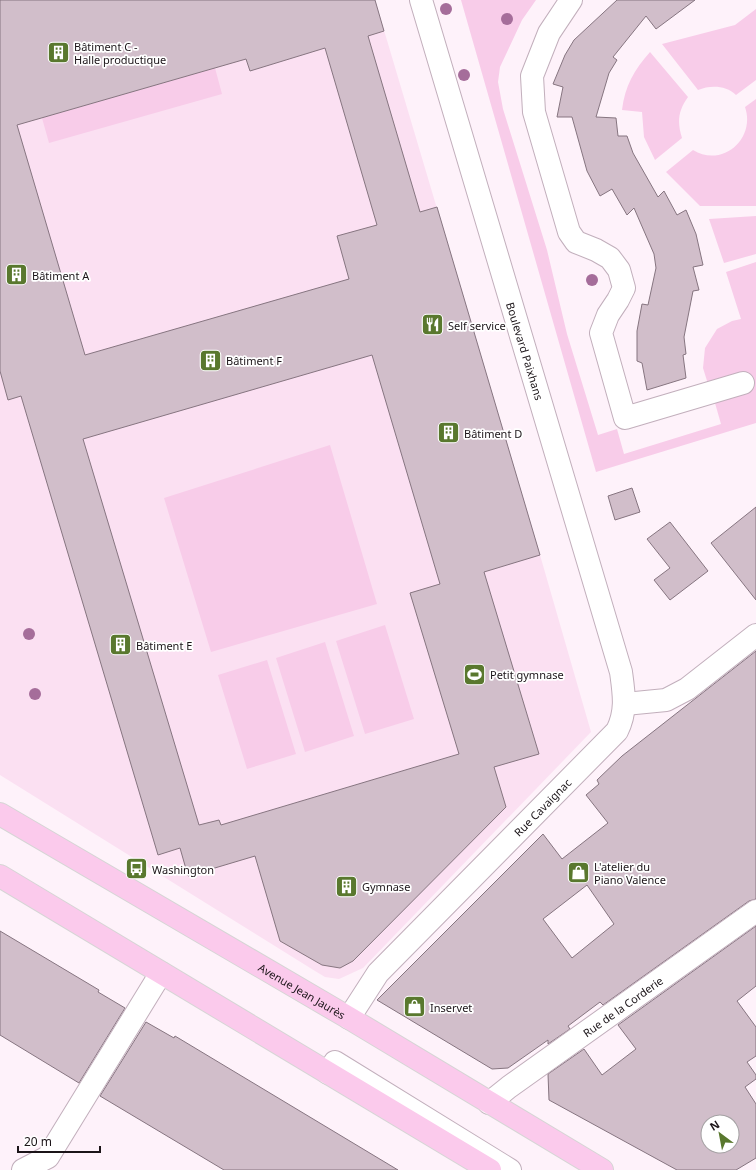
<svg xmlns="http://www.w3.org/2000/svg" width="756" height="1170" font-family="'Noto Sans',sans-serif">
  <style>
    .built { fill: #fbe0f2 }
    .green { fill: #f8cce9 }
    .building { fill: #d1beca; stroke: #867580; fill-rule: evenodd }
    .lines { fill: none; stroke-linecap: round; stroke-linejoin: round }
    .minor-casing { stroke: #c2afbc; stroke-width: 24 }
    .major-casing { stroke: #d6d5d5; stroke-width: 24 }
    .minor { stroke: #fff; stroke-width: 22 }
    .major { stroke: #fbcaec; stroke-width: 22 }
    .tree { fill: #a56d9a }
    .labels { text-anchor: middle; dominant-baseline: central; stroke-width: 3.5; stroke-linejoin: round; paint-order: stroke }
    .poi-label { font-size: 11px; fill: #1b1418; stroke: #fff; text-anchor: start }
    .street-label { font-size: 11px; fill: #1b1418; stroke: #fff }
  </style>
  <rect width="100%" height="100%" fill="#fef2fa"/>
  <!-- built -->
  <path class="built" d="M0 0H375L540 555 591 732 363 968 339 979 325 977 315 971 0 775Z"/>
  <!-- green -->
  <path class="green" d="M461 0H536L522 20 500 67 498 82 503 109 547 250 567 334 598 435 617 429 624 454 721 424 715 403 746 393 743 383 708 384 703 368 705 348 717 329 732 321 741 319 726 272 756 262V423L596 472Z
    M756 9V80L736 95C726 85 710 85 698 90L662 44 735 25Z
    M650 52 688 97C678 111 677 122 682 138L655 160 644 137 642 112 622 110C625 86 634 70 650 52Z
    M215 68 222 94 49 143 42 118Z
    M756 99V206H700L666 172 693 150C722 168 756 139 745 107Z
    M756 216V254L724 263 709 219Z
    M330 445 377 604 211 652 164 498Z
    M385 625 414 719 365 734 336 641Z
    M325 642 354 736 305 752 276 658Z
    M267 660 296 754 247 769 218 675Z"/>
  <!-- building -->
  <path class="building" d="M0 0H375L384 31 368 36 420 212 437 207 540 555 484 572 539 754 494 767 506 807 353 961 340 968 322 965 280 941 255 856 188 876 180 848 158 855 21 396 8 400 0 371ZM325 48 377 225 337 236 349 279 85 355 17 125 246 59 250 71ZM372 355 440 584 410 593 459 754 221 825 219 820 199 825 83 439Z
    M617 0H695L656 29 646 16 613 57 617 60 609 73 596 117 616 118 618 136H627L633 153 658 197 664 191 677 215 686 210 696 234 703 265 693 267 699 290 693 291 684 337 686 354 683 355 686 378 647 390 642 363 637 361V331L642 304 648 305 656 268 654 254 634 208 627 215 612 189 600 196 587 171 572 117H557L563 87 553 84 565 55 574 40Z
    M632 488 640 512 615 520 608 496Z
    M756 507V600L711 543Z
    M670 522 708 571 670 600 654 580 670 568 647 539Z
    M756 651V899L749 901 603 1005 600 1002 568 1026 570 1029 548 1044V1040L508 1068 492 1069 377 1000 543 834 562 859 608 823 586 795 599 784 597 780 622 756ZM587 885 614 924 572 958 543 919Z
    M756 926V986L737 1001 756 1027V1056L747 1062 756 1075V1079L745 1087 756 1104V1158L736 1170H677L549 1100 548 1074 584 1049 602 1075 636 1049 618 1025ZM708 1122H732V1146H708Z
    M0 931 99 990 98 992 125 1008 79 1083 0 1035Z
    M146 1022 174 1038 175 1036 398 1170H224L100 1096Z"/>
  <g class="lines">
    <defs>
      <g id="minor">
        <path d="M571 0 549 33 532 76 534 112 569 232 576 242 596 250 610 258 619 270 624 288 618 300 608 315 601 333 625 418 743 383"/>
        <path d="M625 704 666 700 687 689 756 635"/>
        <path id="s1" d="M349 1018 378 973 617 731C627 711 624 694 621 672L421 0"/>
        <path d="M328 1073 335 1062 510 1170"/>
        <path id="s2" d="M489 1103 509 1087 756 911"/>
        <path d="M23 1170 48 1157 161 973"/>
      </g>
      <g id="major">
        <path id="s3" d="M0 814 349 1018 602 1170"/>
        <path d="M0 876 490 1170"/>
      </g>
    </defs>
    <!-- minor casing -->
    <use href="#minor" class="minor-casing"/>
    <!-- major casing -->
    <use href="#major" class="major-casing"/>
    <!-- minor -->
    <use href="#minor" class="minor"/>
    <!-- major -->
    <use href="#major" class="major"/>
  </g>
  <!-- trees -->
  <g class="tree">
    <circle cx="446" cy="9" r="6"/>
    <circle cx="507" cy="19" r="6"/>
    <circle cx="464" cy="75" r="6"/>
    <circle cx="592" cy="280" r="6"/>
    <circle cx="29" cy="634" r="6"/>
    <circle cx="35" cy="694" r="6"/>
  </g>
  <!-- icons -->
  <defs>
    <symbol id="building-square" viewBox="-11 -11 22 22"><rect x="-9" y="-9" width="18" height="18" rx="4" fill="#59782e" stroke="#fff"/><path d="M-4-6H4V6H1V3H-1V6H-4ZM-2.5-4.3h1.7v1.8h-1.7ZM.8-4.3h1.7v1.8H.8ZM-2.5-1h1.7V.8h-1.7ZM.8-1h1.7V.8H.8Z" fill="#fff"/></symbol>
    <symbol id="restaurant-square" viewBox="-11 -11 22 22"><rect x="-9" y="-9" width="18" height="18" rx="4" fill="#59782e" stroke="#fff"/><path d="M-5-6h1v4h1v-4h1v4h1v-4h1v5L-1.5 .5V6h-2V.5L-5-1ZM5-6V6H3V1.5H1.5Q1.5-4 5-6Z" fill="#fff"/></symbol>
    <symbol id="stadium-square" viewBox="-11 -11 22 22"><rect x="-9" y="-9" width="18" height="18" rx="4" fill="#59782e" stroke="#fff"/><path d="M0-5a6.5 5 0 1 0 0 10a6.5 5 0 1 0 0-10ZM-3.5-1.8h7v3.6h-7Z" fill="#fff"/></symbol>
    <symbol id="bus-square" viewBox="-11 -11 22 22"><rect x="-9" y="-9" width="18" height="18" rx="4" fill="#59782e" stroke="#fff"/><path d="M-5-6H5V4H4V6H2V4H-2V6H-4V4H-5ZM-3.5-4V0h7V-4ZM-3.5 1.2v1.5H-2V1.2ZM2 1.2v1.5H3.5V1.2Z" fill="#fff"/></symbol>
    <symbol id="shop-square" viewBox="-11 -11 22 22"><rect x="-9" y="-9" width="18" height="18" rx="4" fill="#59782e" stroke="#fff"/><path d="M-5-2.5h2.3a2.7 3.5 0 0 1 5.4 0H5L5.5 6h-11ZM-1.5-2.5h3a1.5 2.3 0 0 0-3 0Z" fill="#fff"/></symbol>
  </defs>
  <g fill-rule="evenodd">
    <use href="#building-square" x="46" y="40" width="25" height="25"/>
    <use href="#building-square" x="4" y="262" width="25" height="25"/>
    <use href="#restaurant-square" x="420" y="312" width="25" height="25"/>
    <use href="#building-square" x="198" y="348" width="25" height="25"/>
    <use href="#building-square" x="436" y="420" width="25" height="25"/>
    <use href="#building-square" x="108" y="632" width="25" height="25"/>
    <use href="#stadium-square" x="462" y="662" width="25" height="25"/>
    <use href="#bus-square" x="124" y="856" width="25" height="25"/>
    <use href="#shop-square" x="566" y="860" width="25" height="25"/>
    <use href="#building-square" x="334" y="874" width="25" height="25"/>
    <use href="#shop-square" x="402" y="994" width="25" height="25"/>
  </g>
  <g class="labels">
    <!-- poi labels -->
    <g class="poi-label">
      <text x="74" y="46">Bâtiment C -<tspan x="74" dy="13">Halle productique</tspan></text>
      <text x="32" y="275">Bâtiment A</text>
      <text x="448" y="325">Self service</text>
      <text x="226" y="360">Bâtiment F</text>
      <text x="464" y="433">Bâtiment D</text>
      <text x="136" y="645">Bâtiment E</text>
      <text x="490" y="674">Petit gymnase</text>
      <text x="594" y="866">L'atelier du<tspan x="594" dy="13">Piano Valence</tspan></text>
      <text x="152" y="869">Washington</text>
      <text x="362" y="886">Gymnase</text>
      <text x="430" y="1007">Inservet</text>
    </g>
    <!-- street labels -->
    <g class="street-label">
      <text transform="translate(525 351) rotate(73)">Boulevard Paixhans</text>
      <text stroke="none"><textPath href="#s1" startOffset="287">Rue Cavaignac</textPath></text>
      <text stroke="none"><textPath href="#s3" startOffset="350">Avenue Jean Jaurès</textPath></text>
      <text stroke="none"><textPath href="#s2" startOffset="165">Rue de la Corderie</textPath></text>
    </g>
  </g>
  <!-- north arrow -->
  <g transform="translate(720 1134) rotate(328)"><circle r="19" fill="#ffffff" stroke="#a4a1a3"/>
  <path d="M0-3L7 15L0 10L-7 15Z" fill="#59782e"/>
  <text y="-6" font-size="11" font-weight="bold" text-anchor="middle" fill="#1b1418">N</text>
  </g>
  <!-- scale -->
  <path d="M18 1146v6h82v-6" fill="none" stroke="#1b1418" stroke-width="2"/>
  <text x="24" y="1146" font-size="12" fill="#1b1418" stroke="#ffffff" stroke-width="3" paint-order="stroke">20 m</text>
</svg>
